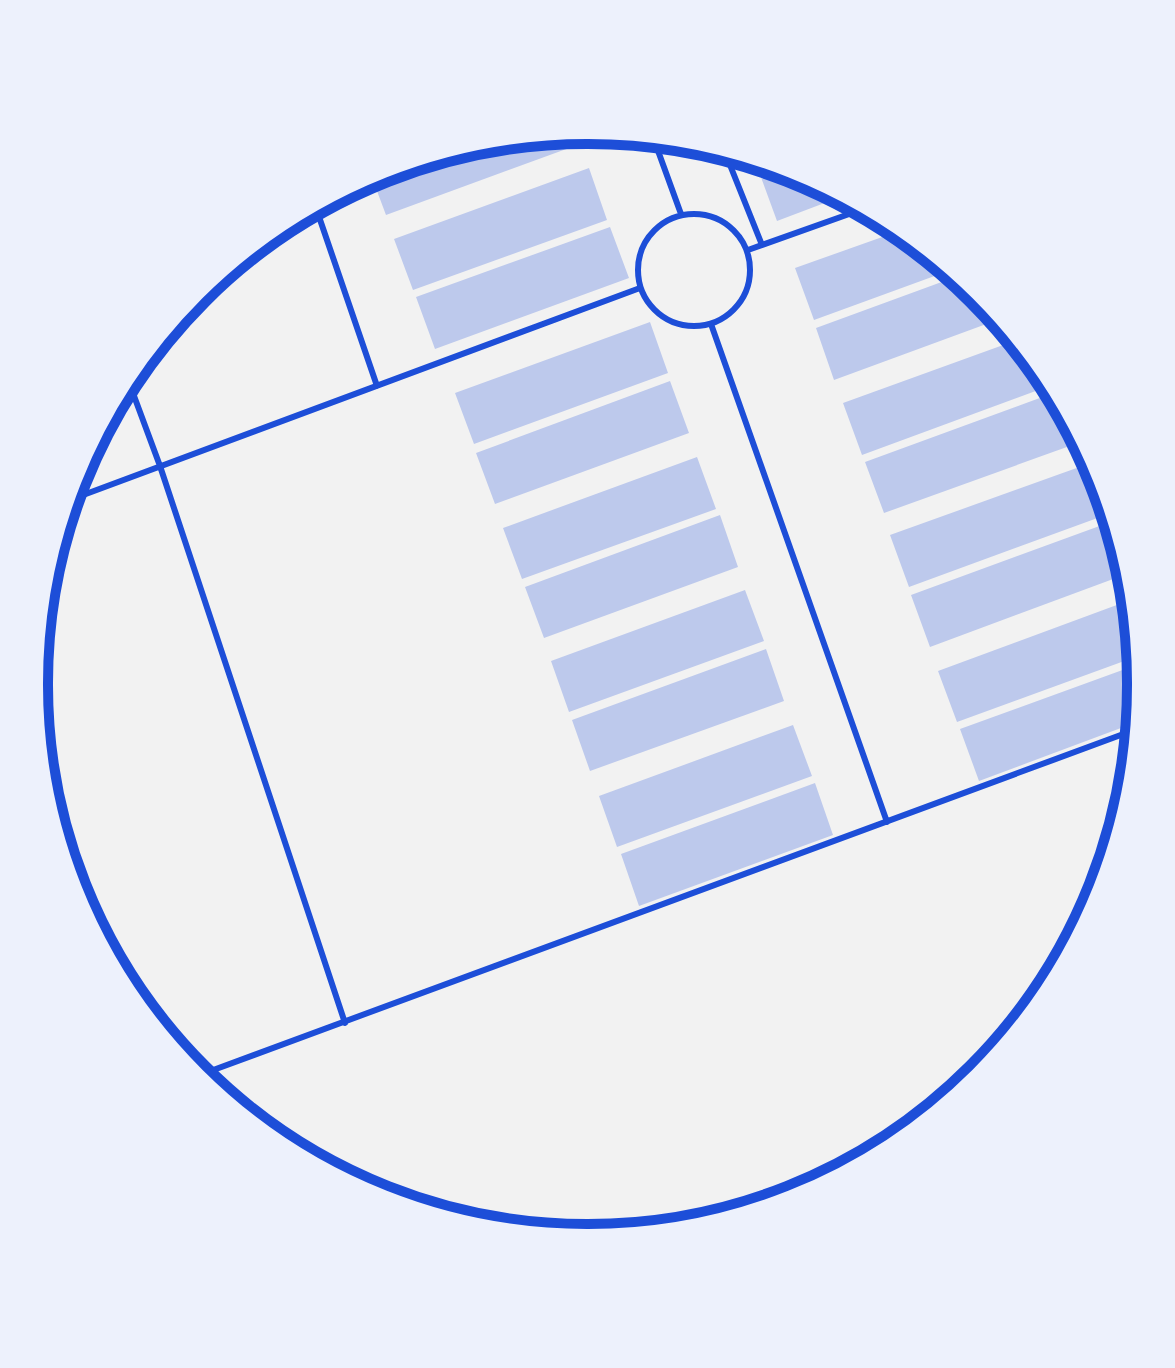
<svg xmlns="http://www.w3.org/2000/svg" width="1175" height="1368" font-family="Overpass,sans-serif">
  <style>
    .building { fill: #bdc9ec }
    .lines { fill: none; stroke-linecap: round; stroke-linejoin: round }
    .service { stroke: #1d4ed8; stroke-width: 6 }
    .rim { fill: none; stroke: #1d4ed8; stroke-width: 10 }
  </style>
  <rect width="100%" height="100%" fill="#f2f2f2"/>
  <!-- building -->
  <path class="building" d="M576 132 580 144 386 215 371 175 480 141Z
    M772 164 800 173 843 196 777 221 758 169Z
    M589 168 607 220 413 290 394 239Z
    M610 227 629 278 435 349 416 297Z
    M902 230 951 270 814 320 795 268Z
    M958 276 979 293 1000 319 834 380 816 328Z
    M650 322 668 373 474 444 455 393Z
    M1017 340 1052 385 862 455 843 403Z
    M670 381 689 433 495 504 476 453Z
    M1056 392 1078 443 884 513 865 462Z
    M697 457 716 509 522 579 503 528Z
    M1085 465 1103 516 909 587 890 535Z
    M720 515 738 567 544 638 525 587Z
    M1105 524 1124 575 930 647 911 595Z
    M745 590 764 641 569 712 551 661Z
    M1133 599 1138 656 957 722 938 671Z
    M766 649 784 701 590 771 572 720Z
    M1139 664 1141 684 1137 722 979 781 960 729Z
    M793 725 812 776 617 847 599 796Z
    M815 783 833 835 639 906 621 854Z"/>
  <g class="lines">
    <!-- service -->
    <path class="service" d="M653 137 681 214
      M724 150 762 245
      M315 205 377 386
      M638 270a56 56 0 1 1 112 0a56 56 0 1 1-112 0Z
      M748 250 866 208
      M711 324 887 822
      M127 377 160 466 345 1023
      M67 501 640 288
      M197 1076 1137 729"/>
  </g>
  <!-- crop -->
  <path d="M0 0H1175V1368H0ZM587 144H588A539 539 0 0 1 1127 683V685A539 539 0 0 1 588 1224H587A539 539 0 0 1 48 685V683A539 539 0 0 1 587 144Z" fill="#edf1fc" fill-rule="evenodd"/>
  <path class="rim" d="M587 144H588A539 539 0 0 1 1127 683V685A539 539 0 0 1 588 1224H587A539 539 0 0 1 48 685V683A539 539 0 0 1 587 144Z"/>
</svg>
